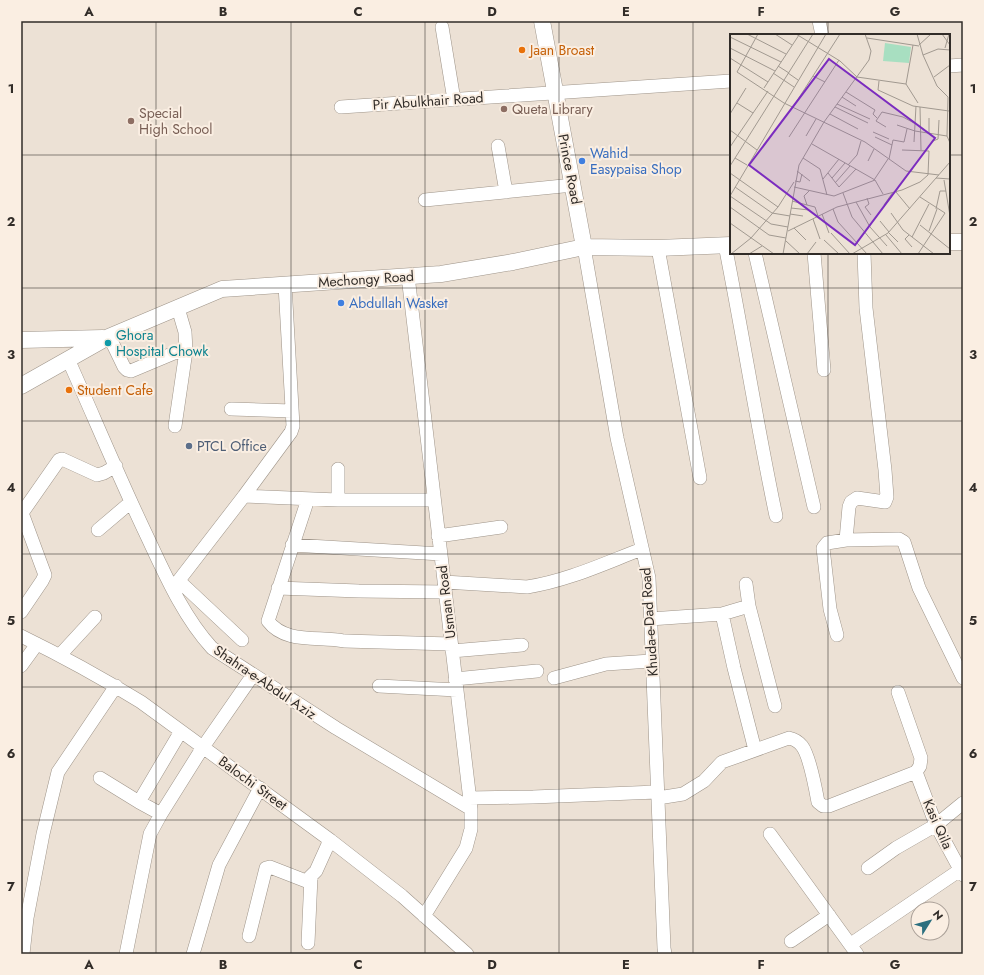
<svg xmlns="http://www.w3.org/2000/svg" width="984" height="975" font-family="Jost,sans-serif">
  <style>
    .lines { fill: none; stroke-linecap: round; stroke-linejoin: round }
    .minor-casing { stroke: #9e9489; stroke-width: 14 }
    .tertiary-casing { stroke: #9e9489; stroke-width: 17 }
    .minor { stroke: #fff; stroke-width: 13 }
    .tertiary { stroke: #fff; stroke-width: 16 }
    .grid { fill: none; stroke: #312c28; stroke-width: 1; stroke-opacity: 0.55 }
    .food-dot { fill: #e8710a; stroke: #faeee2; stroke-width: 1.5 }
    .education-dot { fill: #8d6e63; stroke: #faeee2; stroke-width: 1.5 }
    .shop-dot { fill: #3f7fe0; stroke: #faeee2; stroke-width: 1.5 }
    .culture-dot { fill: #0f9aa8; stroke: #faeee2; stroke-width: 1.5 }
    .service-dot { fill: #5c6f8a; stroke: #faeee2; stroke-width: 1.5 }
    .labels { text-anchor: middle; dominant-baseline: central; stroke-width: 4; stroke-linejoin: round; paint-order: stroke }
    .food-label { font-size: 14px; fill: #c56008; stroke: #faeee2; text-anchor: start }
    .street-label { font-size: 14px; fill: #312c28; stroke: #faeee2 }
    .education-label { font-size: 14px; fill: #785e54; stroke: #faeee2; text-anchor: start }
    .shop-label { font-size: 14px; fill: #366cbe; stroke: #faeee2; text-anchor: start }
    .culture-label { font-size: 14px; fill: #0d838f; stroke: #faeee2; text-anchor: start }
    .service-label { font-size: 14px; fill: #4e5e75; stroke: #faeee2; text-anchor: start }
    .inset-road { fill: none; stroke: #a19990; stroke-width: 1 }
    .view { fill: #7b2cbf; fill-opacity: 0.15; stroke: #7b2cbf; stroke-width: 2 }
    .inset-edge { fill: none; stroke: #312c28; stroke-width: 2 }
    .neatline { fill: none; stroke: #312c28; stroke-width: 1.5 }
    .grid-label { font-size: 13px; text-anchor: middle; font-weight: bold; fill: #312c28 }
  </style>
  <rect width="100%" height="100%" fill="#ece1d5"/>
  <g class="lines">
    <defs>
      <path id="minor" d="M819 21 822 35
        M442 27 454 100
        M949 66 963 65
        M341 107 731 81
        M498 146 506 192
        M425 200 573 185
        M725 245C743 335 757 426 776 516
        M584 247 617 438 649 578 664 948 665 954
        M658 248 700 478
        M755 253 814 507
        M814 253 824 370
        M408 276 471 809V829L466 848 424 916
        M109 336 124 367 127 370 131 371 174 353 186 351
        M68 359C94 417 118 475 145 532 164 572 182 615 212 648L336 728 471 809
        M231 409 292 411
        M175 426 186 351 185 332 178 308
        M244 496 338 500H434
        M308 499 268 621C285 644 319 636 344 641L451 644
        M338 500V469
        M98 530 131 502
        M438 536 501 527
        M846 540 849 507 851 502 857 498 885 502 887 497 885 470 866 308 864 253
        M292 545 441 554
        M179 581 242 640
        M444 582 527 587C567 581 605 563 642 549
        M746 584 749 606 775 706
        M173 588 244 496 291 432 293 426 285 285
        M278 588 359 591 445 592
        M21 612 42 581 45 575 22 513 59 460 62 459 97 475 104 473 116 466
        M722 614 734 668 755 750
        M650 619 722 614 749 606
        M837 635 830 609 823 548 827 543 846 540 899 539 904 542 919 588 963 678
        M21 636C62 656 102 678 141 702L330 840 402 896 467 954
        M452 651 522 645
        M60 655 95 617
        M21 666 37 644
        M554 678 606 664 651 661
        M455 679 537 671
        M379 686 457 690
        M916 772 936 825 963 875
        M100 778 139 802 161 814
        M469 798 533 797 657 792
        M658 798 683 794 704 781 722 762 789 738C794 739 798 741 802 746 809 755 816 791 818 802L823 806H829L916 772 920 766 921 758 898 692
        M139 802 181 731
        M770 834 857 954
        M868 868 896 848 936 825 963 803
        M249 936 266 868 270 867 306 881 316 871 330 840
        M791 941 829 915
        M308 943 311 877
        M851 944 963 868
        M23 954 27 918 43 834 58 772 116 686
        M126 954 150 834 161 814 203 747 253 675
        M193 954 219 865 260 788"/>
      <path id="tertiary" d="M542 21 584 247
        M949 242H963
        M21 340 103 338
        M21 386 106 338 222 289 441 274 513 262 584 247 658 248 731 245"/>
    </defs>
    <!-- minor casing -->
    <use href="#minor" class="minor-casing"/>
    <!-- tertiary casing -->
    <use href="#tertiary" class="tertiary-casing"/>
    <!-- minor -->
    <use href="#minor" class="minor"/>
    <!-- tertiary -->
    <use href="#tertiary" class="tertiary"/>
  </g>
  <!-- grid -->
  <path class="grid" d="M156 21V954M291 21V954M425 21V954M559 21V954M693 21V954M828 21V35M21 155H731M949 155H963M828 253V954M21 288H963M21 421H963M21 554H963M21 687H963M21 820H963"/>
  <!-- markers -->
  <g class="food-dot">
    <circle cx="522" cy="50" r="4"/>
    <circle cx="69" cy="390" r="4"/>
  </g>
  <g class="education-dot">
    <circle cx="504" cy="109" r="4"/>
    <circle cx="131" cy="121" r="4"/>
  </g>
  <g class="shop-dot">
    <circle cx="582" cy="161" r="4"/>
    <circle cx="341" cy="303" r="4"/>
  </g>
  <circle class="culture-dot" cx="108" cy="343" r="4"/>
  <circle class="service-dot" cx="189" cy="446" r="4"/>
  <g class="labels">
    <!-- food labels -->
    <g class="food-label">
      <text x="530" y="50">Jaan Broast</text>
      <text x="77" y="390">Student Cafe</text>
    </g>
    <!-- street labels -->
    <g class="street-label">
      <text transform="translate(428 101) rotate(-4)">Pir Abulkhair Road</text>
      <text transform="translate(570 169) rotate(79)">Prince Road</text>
      <text transform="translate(366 279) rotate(-4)">Mechongy Road</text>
      <text transform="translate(446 602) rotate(-97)">Usman Road</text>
      <text transform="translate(649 622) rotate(-94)">Khuda-e-Dad Road</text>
      <text transform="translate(265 682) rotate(34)">Shahra-e-Abdul Aziz</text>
      <text transform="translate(253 783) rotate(36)">Balochi Street</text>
      <text transform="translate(938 824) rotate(66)">Kasi Qila</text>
    </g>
    <!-- education labels -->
    <g class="education-label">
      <text x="512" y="109">Queta Library</text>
      <text x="139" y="113">Special<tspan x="139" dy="16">High School</tspan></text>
    </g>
    <!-- shop labels -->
    <g class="shop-label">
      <text x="590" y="153">Wahid<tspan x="590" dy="16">Easypaisa Shop</tspan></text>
      <text x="349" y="303">Abdullah Wasket</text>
    </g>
    <!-- culture labels -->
    <g class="culture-label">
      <text x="116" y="335">Ghora<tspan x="116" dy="16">Hospital Chowk</tspan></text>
    </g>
    <!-- service labels -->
    <g class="service-label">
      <text x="197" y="446">PTCL Office</text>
    </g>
  </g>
  <!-- overview -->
  <g transform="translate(730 34)">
    <rect width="220" height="220" fill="#ece1d5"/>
    <path d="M155 9 181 13 179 29 153 27Z" fill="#a8dfc1"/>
    <path class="inset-road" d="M17 0 56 20M28 0 7 38 54 69 135 108 176 137 209 141M45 0 62 11M66 0 110 27 127 43M187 0 193 21 207 52 218 63 217 102 220 109M212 0 220 11M0 3 51 28M137 4 189 12M189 11 201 0M0 14 45 37M215 14 219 0M193 21 208 15 220 16M0 24 38 48M48 32 59 39M43 39 64 53M58 39 68 46M83 42 95 48M127 43 176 50M204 43 220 31M149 47 148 56 183 72 219 77M176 50 183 11M176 50 188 69M34 54 69 1M116 58 145 76 143 80 147 84M112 63 126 72M7 69 23 79M107 70 140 85M63 73 110 0M105 73 138 89M190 73 191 116M0 80 16 54M100 80 128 95M167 91 185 97 217 102M156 93 146 87 152 78 173 83 184 89M0 96 27 116M143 98 159 105M199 99V84M76 102 86 85M59 103 109 26M145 103 162 111M203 107 208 105 209 86M184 108 186 72M82 110 145 146 153 160M0 113 38 57M5 124 17 131M73 124 90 135 97 161M159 125 163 106 174 108 177 95M138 127 144 115M118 131 127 121 131 107M0 132 83 0M67 137 80 147M0 139 48 173M98 139 109 153 126 135M102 144 115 129M206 144 220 145M93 145 109 125M144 146 158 125M214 146 220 182M65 147 70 148 72 140M105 149 120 132M5 153 42 179 60 182M64 153 104 162 145 146M79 157 74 162 77 171 85 173 88 182M166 158 180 175M113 159 122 183 153 220M0 162 96 0M0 162 41 190 58 193M190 163 215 179M137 164 139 170 135 173 141 181M62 167 77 171M126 168 140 193 157 212M154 171 163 158M0 173 39 201 56 204M61 174 79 176M103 175 108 188 137 220M206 175 210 157H216M161 179 173 196 204 220M60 180 73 182M92 180 99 199M83 185 90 205M150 187 159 198M0 189 44 220M190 191 220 215M64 194 76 206M58 197 107 173 172 156 190 148 198 141 199 117 172 116M199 197 207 175M158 198 168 208M101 199 120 220M156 201 172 220M179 201 175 205 182 213M182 203 199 170M94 206 109 220M56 207 70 220M1 220 21 204 48 173 64 148M19 220 32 212M53 220 69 131 94 88 139 26 141 17 135 0M77 220 86 208M122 220 158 199 220 128M188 220 215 179"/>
    <path class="view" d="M99 25 205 104 125 211 19 131Z"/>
    <rect width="220" height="220" class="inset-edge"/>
  </g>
  <!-- border -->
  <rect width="984" height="975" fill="none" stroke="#faeee2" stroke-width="44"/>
  <!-- north arrow -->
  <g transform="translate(930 921) rotate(53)"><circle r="19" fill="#faeee2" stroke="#aaa098"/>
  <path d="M0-3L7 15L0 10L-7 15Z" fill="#2b6f7f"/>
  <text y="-6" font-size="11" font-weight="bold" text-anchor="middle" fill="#312c28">N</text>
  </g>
  <rect x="22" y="22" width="940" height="931" class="neatline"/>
  <g class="grid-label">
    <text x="89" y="16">A</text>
    <text x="223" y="16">B</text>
    <text x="358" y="16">C</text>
    <text x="492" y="16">D</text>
    <text x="626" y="16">E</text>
    <text x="761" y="16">F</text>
    <text x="895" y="16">G</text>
    <text x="11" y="93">1</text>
    <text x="973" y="93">1</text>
    <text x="11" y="226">2</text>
    <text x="973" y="226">2</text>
    <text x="11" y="359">3</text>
    <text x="973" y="359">3</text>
    <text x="11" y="492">4</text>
    <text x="973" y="492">4</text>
    <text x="11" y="625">5</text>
    <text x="973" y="625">5</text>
    <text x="11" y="758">6</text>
    <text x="973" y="758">6</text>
    <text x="11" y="891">7</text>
    <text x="973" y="891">7</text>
    <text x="89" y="969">A</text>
    <text x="223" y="969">B</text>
    <text x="358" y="969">C</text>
    <text x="492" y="969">D</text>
    <text x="626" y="969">E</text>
    <text x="761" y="969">F</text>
    <text x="895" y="969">G</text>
  </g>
</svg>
